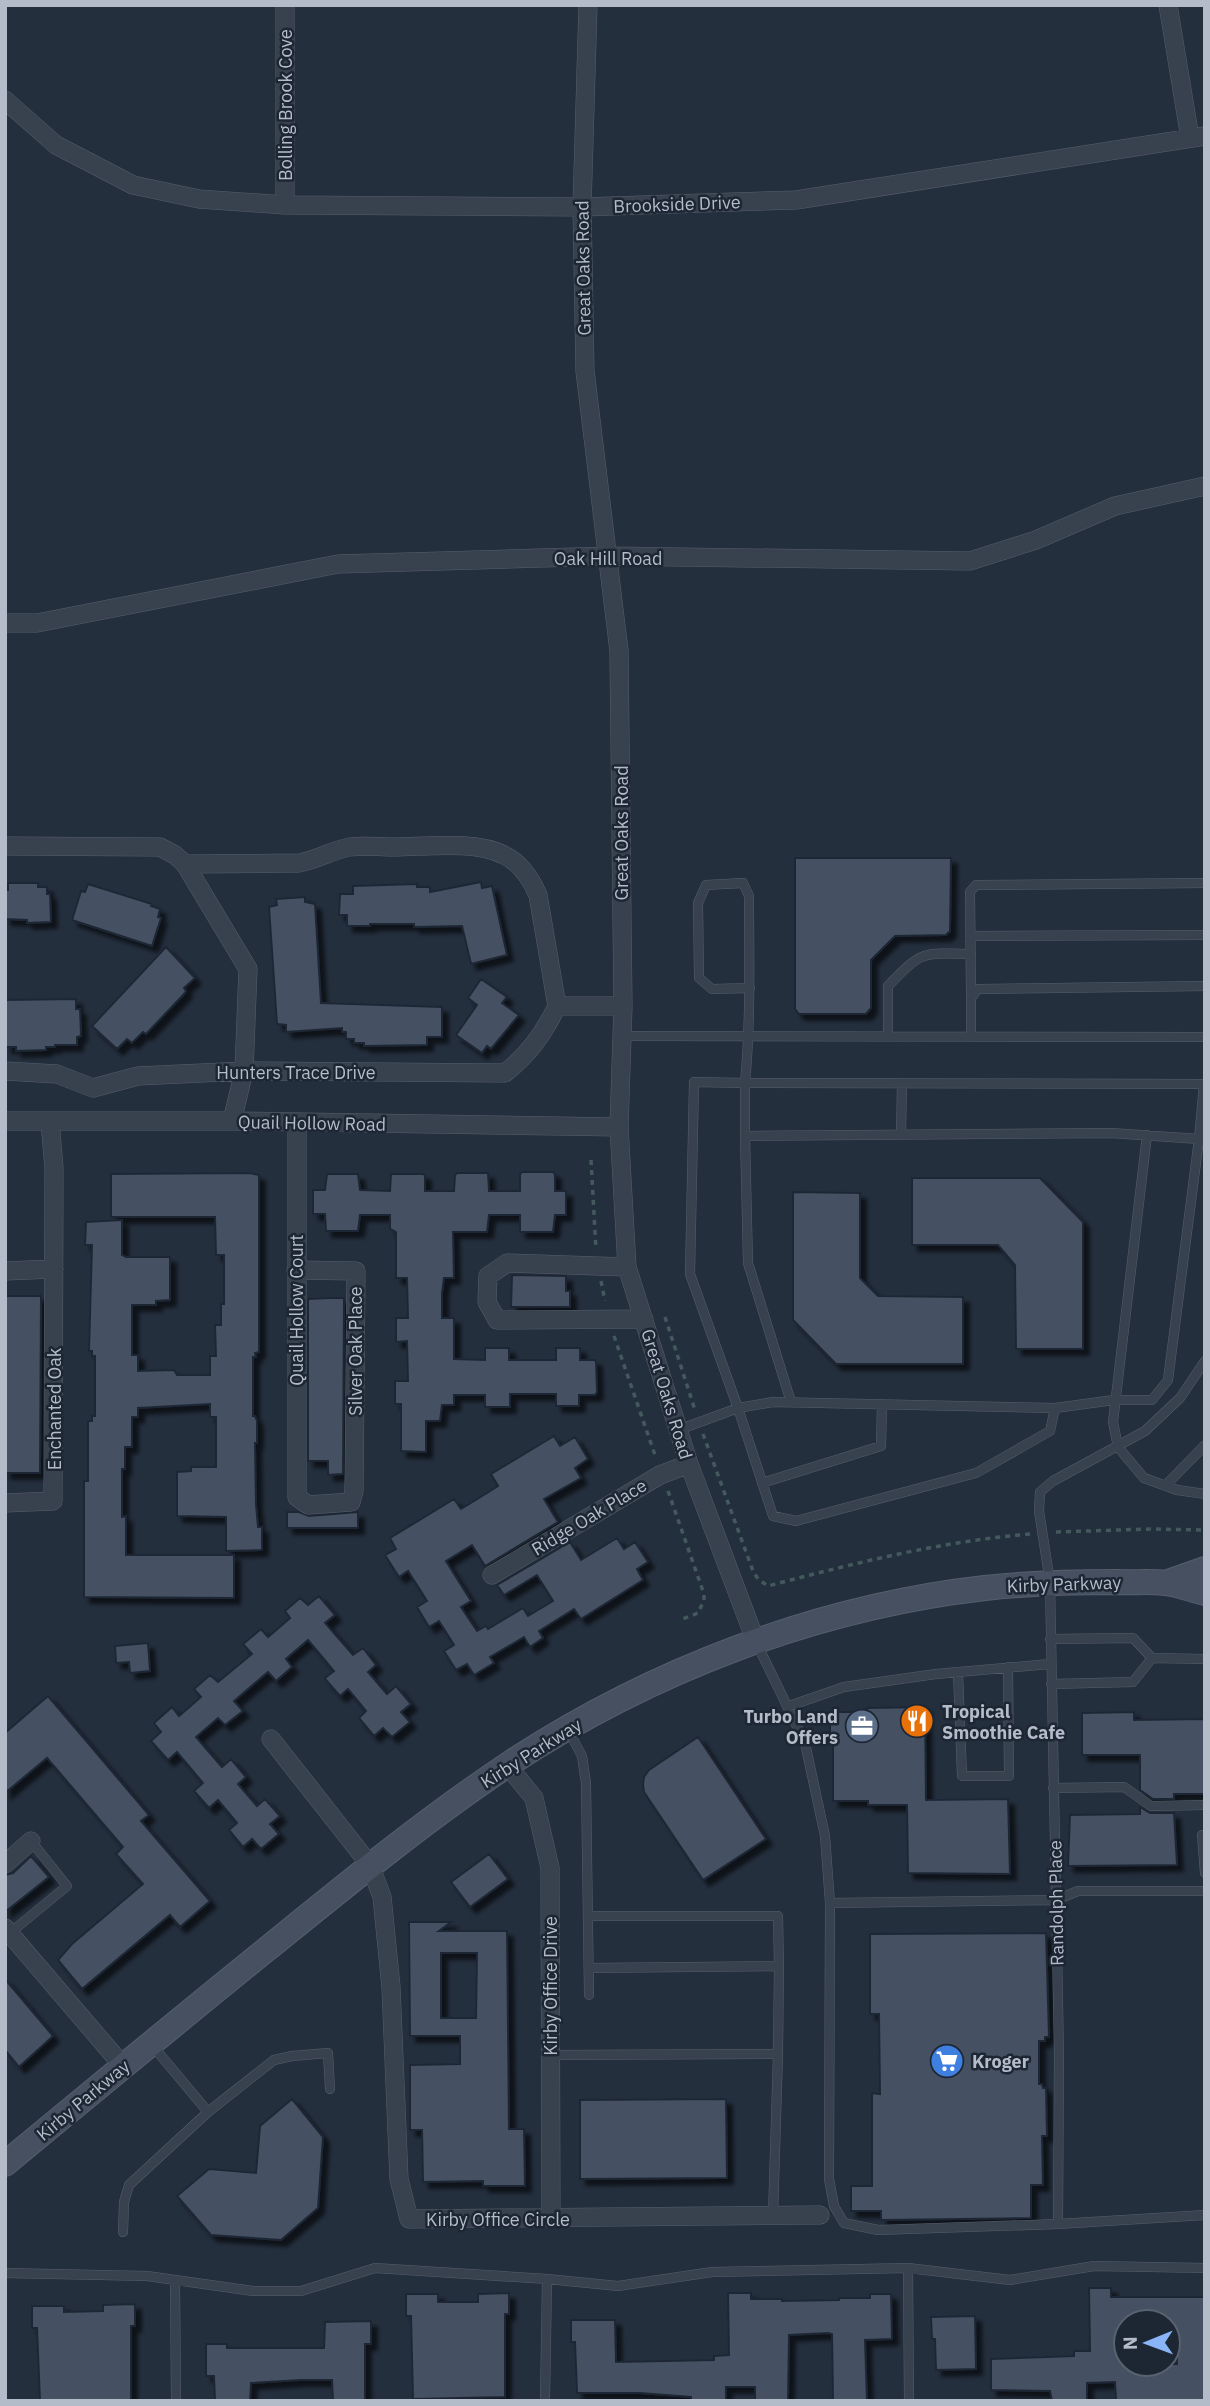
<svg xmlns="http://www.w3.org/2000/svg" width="1210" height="2406" font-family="'IBM Plex Sans',sans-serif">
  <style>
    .building { fill: #455162; stroke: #1f2835; stroke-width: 2; fill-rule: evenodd; filter: url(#shadow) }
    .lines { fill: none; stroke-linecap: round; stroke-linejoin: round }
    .lane-casing { stroke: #565f6c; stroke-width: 10 }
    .street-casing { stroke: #565f6c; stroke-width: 19 }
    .secondary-casing { stroke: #565f6c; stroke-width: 26 }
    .path { stroke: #44595c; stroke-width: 3.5; stroke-dasharray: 5 5; stroke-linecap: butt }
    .lane { stroke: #38414e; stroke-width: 9 }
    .street { stroke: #38414e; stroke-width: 18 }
    .secondary { stroke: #465061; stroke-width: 24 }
    .labels { text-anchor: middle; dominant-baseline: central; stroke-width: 5; stroke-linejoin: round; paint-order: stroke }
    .street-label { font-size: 18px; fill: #b4bcc9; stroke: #1d2633 }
    .poi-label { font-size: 18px; font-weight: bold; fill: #b4bcc9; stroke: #1d2633; text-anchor: start }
  </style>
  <defs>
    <filter id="shadow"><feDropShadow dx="6" dy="6" stdDeviation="2" flood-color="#0009"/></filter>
  </defs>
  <rect width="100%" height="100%" fill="#242f3e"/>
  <!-- building -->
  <path class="building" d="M795 858H951L950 931 946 935 895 936 871 960V1008L866 1014H799L795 1009Z
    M481 882 482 888 492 886 507 955 471 964 462 926 414 927V924H370V926H347V915H339L340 894H353V886L417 884V887H430V892Z
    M8 883H38V887H47V894H50L51 922 27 923V920L5 919V890H8Z
    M88 884 152 904 151 906 160 909 158 917 161 918 152 946 72 920 81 891 85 892Z
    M305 897V902L315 904 321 1003 442 1007V1037H427V1045L364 1046V1043H354V1039H346V1032H342V1028L286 1032V1025L277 1024 269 907 277 905 276 899Z
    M166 947 195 978 184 988 186 991 184 994 146 1034 143 1032 132 1043 127 1039 117 1049 92 1026Z
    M481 979 507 997 502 1003 519 1015 491 1049 487 1046 482 1053 456 1035 477 1005 468 998Z
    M76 999V1009H80L81 1036 77 1037V1045H55V1047H46V1050L16 1051V1047H6L5 1000Z
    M522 1172H553L555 1174V1191H566V1215H555L553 1232H520V1215H489L487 1232H453L454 1278H444L442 1293V1318H454V1359L485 1360V1348H509V1360H556V1348H580V1360H595L596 1362 597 1392 595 1395H579V1406H556V1394H510V1407H485V1395H454V1405H442L440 1421H426V1452L401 1451V1404H395V1381H408L407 1341 396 1342V1318H408L407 1278H396V1232L390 1229V1215H360L358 1231H326L325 1214H313V1190H325L327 1174H358L360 1190 390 1191 391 1174H423L425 1175V1191H454L455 1175 457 1173H488L489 1191H520V1174Z
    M249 1173 259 1175V1352L255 1353 256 1357H253V1416H255L257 1421V1443H255L256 1505 258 1527H262V1550L226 1551V1517L177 1516V1472L191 1471V1467H216V1417H210V1404L138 1408V1417H132V1447H125V1469H122V1517L126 1516V1555H234V1598L84 1597V1481H88V1421H92V1416H95V1356H92V1351H89L92 1245H85L86 1222 122 1220V1255L126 1257H170V1300L156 1301V1305H132V1355H138V1371L174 1370 177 1375H210V1356H216L215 1325H221V1304H224V1255H216L215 1217H111V1174Z
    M912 1178H1040L1083 1222V1349H1016L1015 1265 998 1245H912Z
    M793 1192 860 1193V1278L878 1296 963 1297V1364H836L793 1320Z
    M512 1275 566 1276V1291H570V1307H511Z
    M5 1296H41L40 1473H5Z
    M329 1298H344L343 1474 328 1475V1461H308V1299Z
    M554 1436 560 1446 575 1437 588 1459 575 1468 581 1478 544 1499 558 1522 485 1566 472 1545 446 1561 471 1601 461 1607 477 1631 486 1626 488 1629 523 1608 528 1616 553 1601 537 1575 504 1595 497 1585 570 1542 581 1560 617 1538 624 1549 635 1542 648 1562 637 1569 643 1580 581 1619 574 1609 539 1631 543 1638 530 1647 524 1637 490 1657 494 1663 474 1675 467 1664 456 1670 444 1651 454 1645 439 1621 429 1627 417 1607 427 1601 408 1571 399 1577 385 1555 396 1549 390 1538 454 1499 461 1509 487 1493 498 1486 491 1474Z
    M287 1512H299L309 1516 358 1512V1528H287Z
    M319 1596 335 1615 325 1623 353 1655 363 1648 376 1665 368 1672 387 1694 396 1686 411 1704 401 1712 410 1722 392 1737 383 1728 374 1736 359 1718 366 1711 348 1689 340 1696 326 1680 325 1678 334 1671 308 1640 286 1659 292 1667 276 1681 268 1672 234 1701 243 1711 225 1725 218 1718 196 1737 222 1767 231 1759 246 1777 238 1784 257 1806 265 1799 280 1816 270 1824 279 1834 261 1849 252 1839 243 1847 229 1830 237 1823 218 1800 209 1808 194 1791 203 1783 177 1752 168 1760 151 1741 161 1732 154 1723 172 1707 179 1716 201 1697 194 1689 210 1675 218 1682 252 1654 243 1644 261 1629 268 1637 290 1618 285 1611 300 1598 308 1605Z
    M148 1643 150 1671 130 1673 129 1662 116 1663 115 1646Z
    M48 1696 149 1815 141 1821 210 1901 180 1927 170 1915 82 1989 58 1960 72 1944 143 1884 116 1854 123 1847 47 1758 5 1793V1733Z
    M925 1707 926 1800 1008 1799 1010 1874 908 1873 907 1805H868V1801H833V1734H830V1712H867V1708Z
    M1134 1712V1720L1205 1719V1794H1174V1799H1153L1140 1790V1755H1082V1713Z
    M698 1737 766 1839 703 1880 644 1792 643 1785 644 1777 649 1770Z
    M1140 1807 1150 1813H1174L1177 1865 1068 1866 1070 1815 1140 1814Z
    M489 1854 508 1879 470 1907 451 1882Z
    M31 1856 49 1877 5 1912V1875L13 1873Z
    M409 1922H451L439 1931H507L509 2129H524L525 2186H483V2181L423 2182 422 2130H410V2065L460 2064V2036H410ZM441 1953H477L476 2018H441Z
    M1046 1933 1049 2037H1045V2041H1039V2084H1042L1043 2088H1046L1047 2136H1042L1043 2185H1031V2218L881 2220V2211H851V2186H872V2093L880 2094 879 2014H870V1934Z
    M5 1979 53 2036 19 2067 5 2050Z
    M292 2099 323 2137 318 2208 281 2240 211 2235 177 2196 209 2169 256 2173 260 2126Z
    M726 2099 727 2178 580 2179V2100Z
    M1089 2288H1111V2297H1205V2401H1116L1115 2382 1087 2383V2401H1052L1050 2391 991 2390V2359L1074 2356V2351H1090ZM1126 2322H1168V2329H1176L1177 2364H1126Z
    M509 2293V2314H505V2397L413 2399 411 2316H406V2294H438V2302H478V2294Z
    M728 2293H751V2299H782V2301L839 2300V2298H870V2294H891L892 2339 865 2340 867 2401H833L832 2334 828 2333 789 2335 788 2401H755V2387H726V2401H691V2397L640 2393H577L575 2342H571V2320H615L616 2362 714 2360V2356L729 2355Z
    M135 2304V2326H131V2401H40L37 2328H32V2306H64V2312L103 2311V2305Z
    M975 2316 976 2369 936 2370 935 2339H932L931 2317Z
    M371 2321V2344H365V2401H333L332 2380H301L251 2383 250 2401H215L214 2376H206V2344H227V2348H324L325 2322Z"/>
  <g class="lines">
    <defs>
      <path id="lane" d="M970 936 1205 935
        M750 988 712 989 699 978 698 903 706 885 743 883 749 896C749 958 751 1020 745 1083L1204 1084 1199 1139 1168 1380 1152 1400H1114L1055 1408 1050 1431 976 1473 796 1521 773 1516 738 1408 690 1274 694 1082 745 1083V1136L1111 1133 1199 1139 1205 1140
        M971 995 970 892 976 885 1205 883
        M622 1036 1205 1037
        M888 1036V986C923 950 921 953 971 954
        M971 1036V998L978 989 1205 986
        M901 1134 902 1083
        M1147 1135 1113 1422 1118 1447 1144 1478 1177 1490 1205 1494
        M745 1136 748 1263 791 1402
        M678 1430 738 1408 773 1402 1055 1408
        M762 1483 881 1446 882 1404
        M1165 1486 1205 1445
        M1050 1639 1133 1638 1152 1658
        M757 1644 805 1743 825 1836 830 1903 829 2179 834 2206 844 2223 878 2230 1058 2224 1205 2215
        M958 1672 962 1776H1009L1008 1667
        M1051 1684 1133 1682 1152 1658 1205 1659
        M789 1706 844 1687 936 1674 1050 1664
        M568 1730 582 1756 586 1783 589 1995
        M1053 1788 1124 1787 1151 1806 1205 1805
        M1205 1835H1202L1205 1873
        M830 1903 1056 1900 1078 1891H1205
        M588 1916H778L779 1966
        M10 1933 67 1886 31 1841
        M589 1968 779 1966 778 2054
        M551 2055 778 2054 773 2216
        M208 2112 274 2060 292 2056 328 2053 330 2089
        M1058 2224 1059 2054 1050 1582 1039 1511 1040 1492 1053 1481 1145 1431 1180 1398 1205 1361
        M123 2232 124 2202 129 2185 208 2112 152 2045
        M908 2268 909 2401
        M5 2273 147 2276 253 2291H301L375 2268 547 2279 618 2286 712 2272 908 2268 1010 2280 1094 2266 1205 2268
        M175 2280 176 2401
        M545 2401 547 2279"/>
      <path id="street" d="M285 5V205
        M588 5 582 207 585 371 619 651 623 1006 619 1127 627 1267 689 1464 756 1642
        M1168 5 1190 138
        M5 100 56 145 133 185 199 199 285 205 582 207 796 200 1205 136
        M5 623H37L338 564 609 556 970 561 1036 540 1115 506 1205 486
        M5 846 160 847 175 855 185 864 299 863C317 860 332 850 350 847 363 845 379 847 393 847 425 847 475 840 504 855 521 863 531 879 538 895L557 1006
        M185 864 248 969 244 1071 232 1121
        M557 1006H623
        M5 1071 57 1074 93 1088 138 1076 244 1071 505 1073C529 1054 544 1033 557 1006
        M5 1121H232L619 1127
        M627 1267 507 1263 488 1276 487 1302 497 1320 644 1319
        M296 1270 356 1271 354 1491 351 1502 308 1505 297 1497V1124
        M5 1271 54 1269
        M5 1503 53 1501 54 1168 50 1122
        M492 1575 660 1475 689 1464
        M271 1739 370 1865 382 1897 391 1987 399 2179 409 2219 820 2215
        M507 1765 534 1798 550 1868 551 2218
        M5 1864 31 1841
        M5 1928 123 2066"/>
      <path id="secondary" d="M1165 1583 1205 1569
        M5 2164C92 2092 179 2020 267 1949 346 1885 425 1820 509 1764 650 1671 817 1607 985 1588 1029 1583 1072 1582 1116 1582 1132 1583 1149 1581 1165 1583 1178 1584 1192 1590 1205 1593"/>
    </defs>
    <!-- lane casing -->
    <use href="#lane" class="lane-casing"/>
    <!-- street casing -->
    <use href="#street" class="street-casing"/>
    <!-- secondary casing -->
    <use href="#secondary" class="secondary-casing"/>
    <!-- path -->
    <path class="path" d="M591 1160 596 1250
      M601 1281 605 1301
      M665 1317 695 1410
      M614 1336 656 1458
      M703 1434 753 1571 758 1579 768 1586C855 1563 942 1541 1031 1534
      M668 1491 704 1594V1600L698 1613 680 1620
      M1056 1532 1150 1529 1205 1530"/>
    <!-- lane -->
    <use href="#lane" class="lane"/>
    <!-- street -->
    <use href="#street" class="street"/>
    <!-- secondary -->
    <use href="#secondary" class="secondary"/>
  </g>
  <!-- icons -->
  <defs>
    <symbol id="restaurant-disc" viewBox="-11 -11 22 22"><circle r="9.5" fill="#e8710a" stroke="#1d2633"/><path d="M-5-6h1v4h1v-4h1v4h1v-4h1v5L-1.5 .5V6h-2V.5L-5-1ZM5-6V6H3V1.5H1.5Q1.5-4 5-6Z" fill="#fff"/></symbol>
    <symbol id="office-disc" viewBox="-11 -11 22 22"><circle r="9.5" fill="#5c6f8a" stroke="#1d2633"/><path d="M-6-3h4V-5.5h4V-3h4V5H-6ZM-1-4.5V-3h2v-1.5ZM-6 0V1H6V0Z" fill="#fff"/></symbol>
    <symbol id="supermarket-disc" viewBox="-11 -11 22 22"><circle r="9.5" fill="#3f7fe0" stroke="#1d2633"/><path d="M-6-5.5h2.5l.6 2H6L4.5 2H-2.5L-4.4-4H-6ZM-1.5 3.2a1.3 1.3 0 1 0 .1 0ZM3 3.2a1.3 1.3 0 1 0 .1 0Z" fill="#fff"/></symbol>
  </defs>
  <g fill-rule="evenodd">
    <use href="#restaurant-disc" x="898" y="1702" width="38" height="38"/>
    <use href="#office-disc" x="843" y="1707" width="38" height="38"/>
    <use href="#supermarket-disc" x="928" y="2042" width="38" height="38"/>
  </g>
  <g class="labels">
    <!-- street labels -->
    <g class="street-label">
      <text transform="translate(285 105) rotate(-90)">Bolling Brook Cove</text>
      <text transform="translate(677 204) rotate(-2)">Brookside Drive</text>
      <text transform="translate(583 268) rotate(-91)">Great Oaks Road</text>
      <text x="608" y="558">Oak Hill Road</text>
      <text transform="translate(621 833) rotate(-90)">Great Oaks Road</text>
      <text x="296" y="1072">Hunters Trace Drive</text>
      <text transform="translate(312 1123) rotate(1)">Quail Hollow Road</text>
      <text transform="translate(296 1310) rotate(-90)">Quail Hollow Court</text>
      <text transform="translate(355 1351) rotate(-90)">Silver Oak Place</text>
      <text transform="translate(667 1394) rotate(73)">Great Oaks Road</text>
      <text transform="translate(54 1409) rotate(-90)">Enchanted Oak</text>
      <text transform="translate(589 1517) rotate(-31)">Ridge Oak Place</text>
      <text transform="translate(1064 1584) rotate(-2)">Kirby Parkway</text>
      <text transform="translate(531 1753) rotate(-32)">Kirby Parkway</text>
      <text transform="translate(1056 1903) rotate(-91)">Randolph Place</text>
      <text transform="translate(550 1986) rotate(-90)">Kirby Office Drive</text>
      <text transform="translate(83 2100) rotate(-40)">Kirby Parkway</text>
      <text x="498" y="2219">Kirby Office Circle</text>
    </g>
    <!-- poi labels -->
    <g class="poi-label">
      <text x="942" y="1711">Tropical<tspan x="942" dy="21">Smoothie Cafe</tspan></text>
      <text x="838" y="1716" text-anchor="end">Turbo Land<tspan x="838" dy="21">Offers</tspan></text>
      <text x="972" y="2061">Kroger</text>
    </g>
  </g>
  <!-- border -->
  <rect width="1210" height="2406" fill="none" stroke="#b4bcc9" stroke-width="14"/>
  <!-- north arrow -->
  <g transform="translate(1147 2343) rotate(269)"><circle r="33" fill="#1d2633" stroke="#59626f" stroke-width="2"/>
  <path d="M0-5L12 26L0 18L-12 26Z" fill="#8ab4f8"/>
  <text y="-10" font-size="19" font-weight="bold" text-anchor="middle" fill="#b4bcc9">N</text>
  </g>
</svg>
